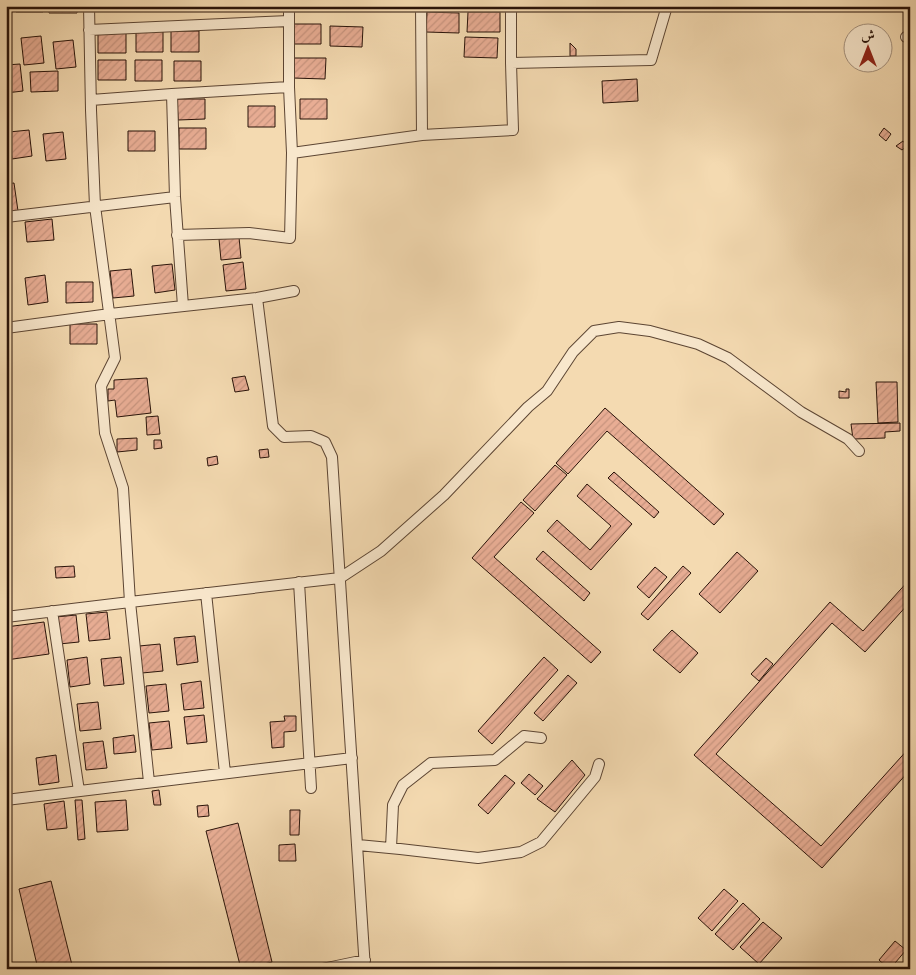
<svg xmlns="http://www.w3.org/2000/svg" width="916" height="975" font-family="'IM FELL Double Pica',Amiri,serif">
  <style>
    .building { fill: url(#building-hatch); stroke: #291309 }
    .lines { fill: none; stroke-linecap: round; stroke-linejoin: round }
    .street-casing { stroke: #5c4533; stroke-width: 12 }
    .street { stroke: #f8e7cc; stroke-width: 10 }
  </style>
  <defs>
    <pattern id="building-hatch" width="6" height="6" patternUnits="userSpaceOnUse" patternTransform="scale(1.25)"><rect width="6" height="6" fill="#e8ad94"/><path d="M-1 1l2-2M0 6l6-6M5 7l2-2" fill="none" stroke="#c7947e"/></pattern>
  </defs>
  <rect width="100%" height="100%" fill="#f4dab1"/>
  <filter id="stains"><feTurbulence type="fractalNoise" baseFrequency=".004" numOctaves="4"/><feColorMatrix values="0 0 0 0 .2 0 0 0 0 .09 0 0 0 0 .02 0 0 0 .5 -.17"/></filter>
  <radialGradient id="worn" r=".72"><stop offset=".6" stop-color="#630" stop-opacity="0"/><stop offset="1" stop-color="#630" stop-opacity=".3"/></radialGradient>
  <!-- building -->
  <path class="building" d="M16 6H43V12H16Z
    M49 6H77V13H49Z
    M94 6H127V9L94 8Z
    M427 12 459 13V33L426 32Z
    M468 12H500V32H467Z
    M294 24H321V44H294Z
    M330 26 363 27 362 47 330 46Z
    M163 31V52H136V32Z
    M171 31H199V52H171Z
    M126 32V53H98V33Z
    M41 36 44 63 24 65 21 38Z
    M465 37 498 38 497 58 464 57Z
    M73 40 76 67 56 69 53 42Z
    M570 43 576 49V56H570Z
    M293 58H326L325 79 293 78Z
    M98 60H126V80H98Z
    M135 60H162V81H135Z
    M174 61H201V81H174Z
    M20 64 23 91 6 93V65Z
    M58 71V91L31 92 30 72Z
    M637 79 638 101 603 103 602 81Z
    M177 99H205V119L178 120Z
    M300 99H327V119H300Z
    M248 106H275V127H248Z
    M179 128H206V149H179Z
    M884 128 891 134 886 141 879 135Z
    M29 130 32 156 12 159 9 132Z
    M128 131H155V151H128Z
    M63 132 66 159 46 161 43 134Z
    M903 141 907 146 902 150 896 146Z
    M14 183 18 211 6 212V184Z
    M52 219 54 240 27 242 25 222Z
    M239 237 241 258 221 260 219 239Z
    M6 260H8L11 286 6 287Z
    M243 262 246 289 226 291 223 265Z
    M172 264 175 290 155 293 152 266Z
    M131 269 134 296 113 298 110 271Z
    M45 275 48 302 28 305 25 278Z
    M66 282H93V302L66 303Z
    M70 324H97V344H70Z
    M245 376 249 390 235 392 232 378Z
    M147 378 151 413 117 417 115 400 108 401V389H114V380Z
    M876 382H897L898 422 878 423Z
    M846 389H849V398H839V391L846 392Z
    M605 408 724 514 714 525 607 431 568 474 556 463Z
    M907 412H910V440H908Z
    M158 416 160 434 147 435 146 417Z
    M900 423V431L885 432V438L853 439 851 424Z
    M137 438V450L117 452V439Z
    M154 440H161L162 448 154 449Z
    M268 449 269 457 260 458 259 450Z
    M217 456 218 464 208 466 207 458Z
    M555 465 567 475 535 511 523 500Z
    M614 472 659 512 654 518 608 478Z
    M587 484 632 524 591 570 547 531 557 520 590 550 611 526 577 496Z
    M521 502 534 513 494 557 601 652 591 663 472 558Z
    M543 551 590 593 584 601 536 559Z
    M737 552 758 571 720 613 699 594Z
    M74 566 75 577 56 578 55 567Z
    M683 566 691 573 648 620 641 614Z
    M655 567 667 577 649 598 637 587Z
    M910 579V602L865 652 832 623 716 754 821 846 910 747V770L822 868 694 755 830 602 863 631Z
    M107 612 110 639 89 641 86 614Z
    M76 615 79 642 59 644 56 617Z
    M44 622 49 654 6 660V627Z
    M672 630 698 653 680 673 653 650Z
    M195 636 198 662 177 665 174 638Z
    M160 644 163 671 142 673 139 646Z
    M87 657 90 684 70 687 67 660Z
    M121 657 124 684 104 686 101 659Z
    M544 657 558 670 492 744 478 731Z
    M766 658 773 664 759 681 751 674Z
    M568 675 577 683 543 721 534 713Z
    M201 681 204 708 184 710 181 684Z
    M166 684 169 711 149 713 146 686Z
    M98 702 101 729 80 731 77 704Z
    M204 715 207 742 187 744 184 717Z
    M284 716H296V731L284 732V747L272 748 270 722 285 721Z
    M169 721 172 748 152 750 149 723Z
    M134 735 136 752 114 754 113 738Z
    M103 741 107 768 86 770 83 743Z
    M56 755 59 782 39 785 36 758Z
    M572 760 585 775 555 812 537 799Z
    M529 774 543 786 535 795 521 783Z
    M505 775 515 783 488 814 478 805Z
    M159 790 161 805H154L152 791Z
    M75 800H82L85 839 78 840Z
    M126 800 128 830 97 832 95 802Z
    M64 801 67 828 47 830 44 804Z
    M208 805 209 816 198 817 197 806Z
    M290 810H300L299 835H290Z
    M238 823 272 962 245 969H241L206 831Z
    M295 844 296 861H279V845Z
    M51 881 73 969H38L19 889Z
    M724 889 738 901 712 931 698 918Z
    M743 903 760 919 733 950 715 934Z
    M763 922 782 938 759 964 740 947Z
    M895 941 906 950 890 969H889L879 960Z"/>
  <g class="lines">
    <defs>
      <path id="street" d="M89 6 91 110 95 206 115 358 101 386 105 433 123 488 130 602 149 782
        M421 6 422 135
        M511 6V63
        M89 30 289 21
        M906 37H910
        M172 94 175 197 183 306
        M91 100 172 94 289 87
        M292 153 422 135 513 130 511 63 651 60 667 6
        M6 217 175 197
        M177 235 249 233 290 238 292 153 289 87V6
        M257 298 273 426 284 437 311 436 325 442 332 457 365 969
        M6 328 110 314 257 298 294 291
        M299 582 311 788
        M206 593 225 773
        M52 611 79 791
        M6 617 130 602 340 578 381 551 444 495 528 407 547 391 573 352 594 331 619 327 650 331 698 344 728 358 801 412 848 439 859 451
        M6 800 352 758
        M358 845 400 849 478 858 521 852 541 842 595 777 599 764
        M391 848 393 805 403 785 431 763 495 760 524 736 541 738
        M322 969 365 960"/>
    </defs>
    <!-- street casing -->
    <use href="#street" class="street-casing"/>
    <!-- street -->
    <use href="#street" class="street"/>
  </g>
  <!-- margin -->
  <rect width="916" height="975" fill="none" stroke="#f4dab1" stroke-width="25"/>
  <rect x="8" y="8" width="901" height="960" fill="none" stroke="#291309" stroke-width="2.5"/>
  <rect x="12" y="12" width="891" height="950" fill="none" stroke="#291309"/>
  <!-- north arrow -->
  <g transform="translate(868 48)"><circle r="24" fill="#f8e7cc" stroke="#a5927e"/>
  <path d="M0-4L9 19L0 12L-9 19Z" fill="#8f2418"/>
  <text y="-8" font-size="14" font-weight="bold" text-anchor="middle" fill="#291309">ش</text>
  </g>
  <rect width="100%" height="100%" filter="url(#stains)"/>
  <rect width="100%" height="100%" fill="url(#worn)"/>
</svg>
